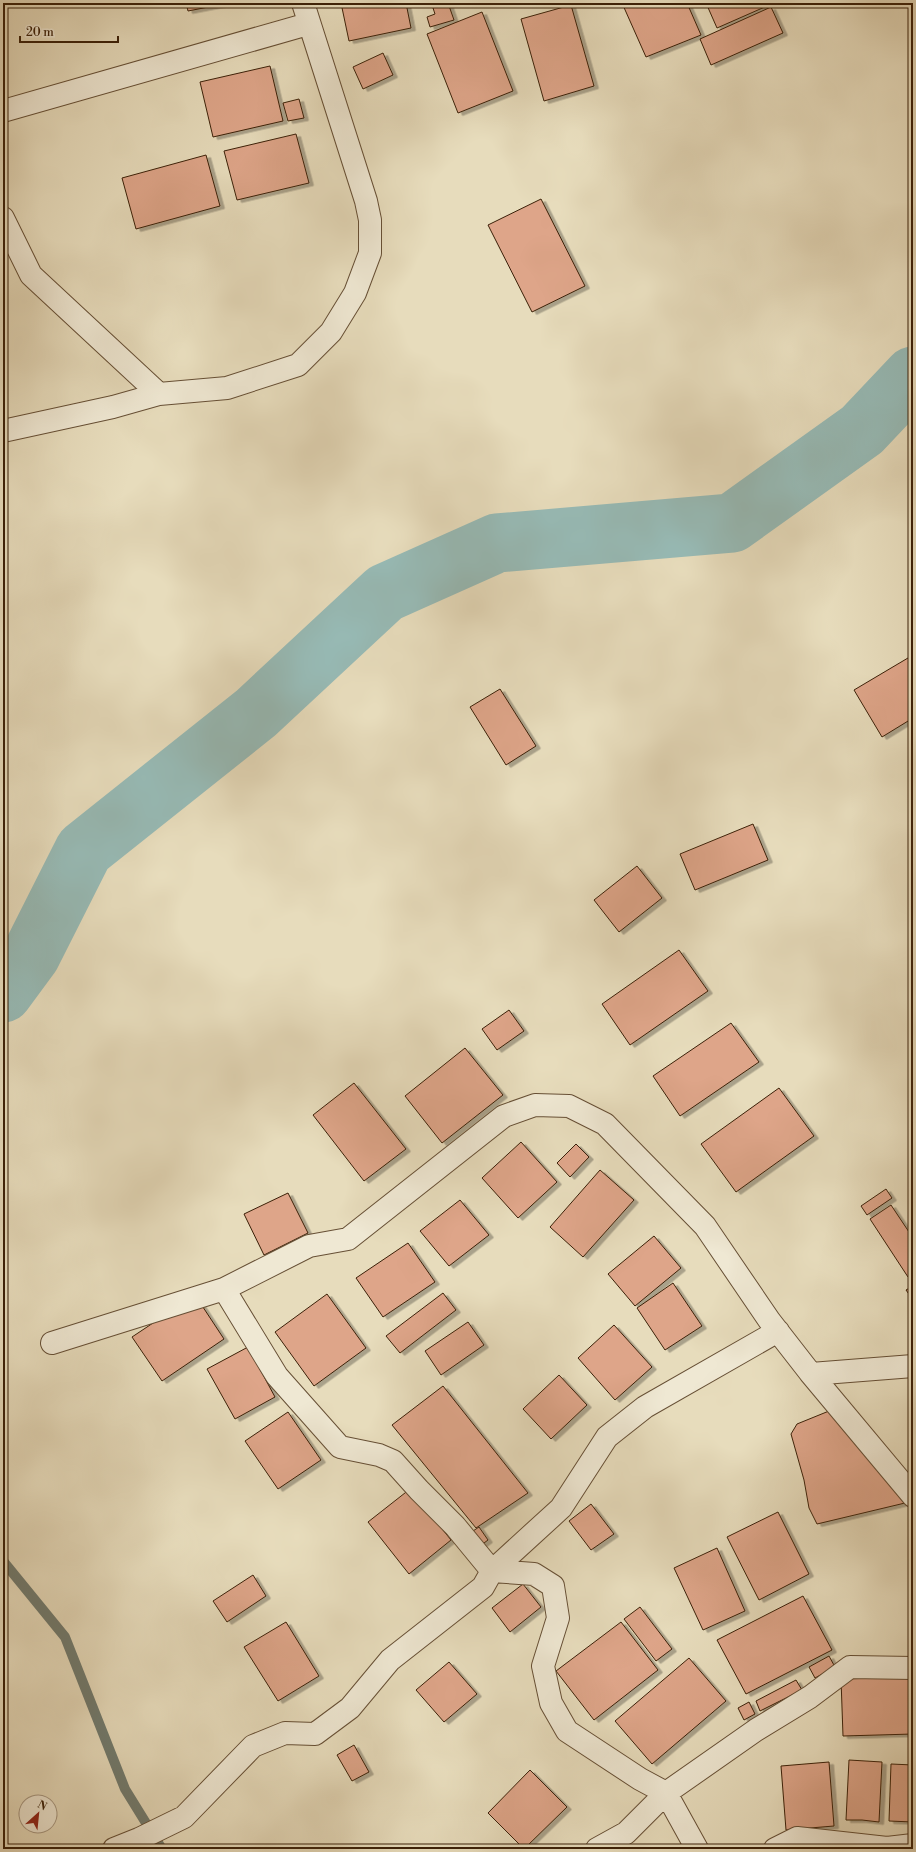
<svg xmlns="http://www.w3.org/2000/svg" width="916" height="1852" font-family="'Libre Bodoni',serif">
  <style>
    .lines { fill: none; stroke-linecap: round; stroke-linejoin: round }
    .stream { stroke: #727c70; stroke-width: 10 }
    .river { stroke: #97bab5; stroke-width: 59 }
    .building { fill: #dea589; stroke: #3b2008; filter: url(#shadow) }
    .minor-casing { stroke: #664f35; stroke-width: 24 }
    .minor { stroke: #efe8d3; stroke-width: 22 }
  </style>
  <defs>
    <filter id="shadow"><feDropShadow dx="4.5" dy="2.5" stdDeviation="0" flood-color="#0004"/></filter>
  </defs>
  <rect width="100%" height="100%" fill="#e7dcbc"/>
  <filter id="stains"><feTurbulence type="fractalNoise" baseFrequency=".005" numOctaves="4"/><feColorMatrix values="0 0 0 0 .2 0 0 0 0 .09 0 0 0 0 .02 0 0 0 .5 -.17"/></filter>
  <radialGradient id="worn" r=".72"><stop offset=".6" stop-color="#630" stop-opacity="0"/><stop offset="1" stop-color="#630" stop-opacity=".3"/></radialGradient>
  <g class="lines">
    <!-- stream -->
    <path class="stream" d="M3 1561 65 1637 125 1789 162 1849"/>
    <!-- river -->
    <path class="river" d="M3 993 31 955 84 850 256 713 385 593 497 543 732 523 862 430 913 376"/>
  </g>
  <!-- building -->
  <path class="building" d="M186 3H229L188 11Z
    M341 3H406L411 28 349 41Z
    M448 3 454 20 430 27 427 17 435 14 433 8Z
    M622 3H687L701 35 646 57Z
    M706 3H766L767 6 717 28Z
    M571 5 594 86 544 101 521 19Z
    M771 7 783 33 711 65 700 39Z
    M482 12 513 91 458 113 427 34Z
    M383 53 393 75 363 89 353 67Z
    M270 66 283 121 213 137 200 82Z
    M299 99 304 118 288 121 283 103Z
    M296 134 309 183 237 200 224 151Z
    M206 155 220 206 136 229 122 178Z
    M541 199 585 286 532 312 488 225Z
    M913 655V718L882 737 854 690Z
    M500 689 536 746 506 765 470 707Z
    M753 824 768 860 695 890 680 854Z
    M637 866 662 898 619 932 594 900Z
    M679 950 708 991 630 1045 602 1004Z
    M509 1010 524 1031 497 1050 482 1029Z
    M731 1023 759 1062 680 1116 653 1076Z
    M465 1048 503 1095 442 1143 405 1096Z
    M354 1083 406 1149 364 1181 313 1115Z
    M779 1088 814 1136 736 1192 701 1144Z
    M521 1142 557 1182 518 1218 482 1178Z
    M576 1144 589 1157 570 1177 557 1163Z
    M600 1170 634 1200 583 1257 550 1227Z
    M886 1189 892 1198 867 1215 861 1206Z
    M288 1193 308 1233 264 1255 244 1214Z
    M460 1200 489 1235 449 1266 420 1231Z
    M891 1205 913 1238V1274L908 1277 870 1219Z
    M654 1236 681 1268 635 1306 608 1274Z
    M408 1243 435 1282 383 1317 356 1278Z
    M673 1283 702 1326 665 1350 637 1308Z
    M913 1286V1300L906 1290Z
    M443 1293 456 1310 400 1353 386 1336Z
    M327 1294 366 1348 314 1386 275 1332Z
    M195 1295 224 1339 162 1381 132 1337Z
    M468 1322 484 1345 441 1375 425 1351Z
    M614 1325 652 1367 615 1400 578 1358Z
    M248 1347 275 1397 235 1419 207 1369Z
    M559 1375 587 1405 551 1439 523 1409Z
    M443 1386 528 1493 476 1528 392 1425Z
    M829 1411 905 1503 817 1524 809 1508 804 1480 791 1434 797 1424Z
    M288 1412 321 1460 278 1489 245 1441Z
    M410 1489 451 1540 409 1574 368 1522Z
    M591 1504 614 1534 591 1550 569 1521Z
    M778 1512 809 1574 759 1600 727 1537Z
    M479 1527 488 1540 476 1549 467 1535Z
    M717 1548 745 1611 703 1630 674 1568Z
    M253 1575 266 1596 227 1622 213 1601Z
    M523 1584 541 1607 510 1632 492 1608Z
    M803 1596 832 1650 746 1694 717 1640Z
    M640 1607 672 1649 656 1661 624 1619Z
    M286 1622 319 1676 278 1701 244 1647Z
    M621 1622 658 1670 594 1720 556 1671Z
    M829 1656 835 1667 815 1678 809 1667Z
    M689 1658 726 1701 652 1764 615 1721Z
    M449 1662 477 1694 444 1722 416 1690Z
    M913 1677V1734L843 1736 841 1679Z
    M796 1680 802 1690 760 1711 756 1701Z
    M749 1702 755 1714 744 1720 738 1708Z
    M354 1745 369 1772 352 1781 337 1755Z
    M849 1760 882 1762 879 1822 862 1820H846Z
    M829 1762 834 1826 786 1830 781 1766Z
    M891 1764 913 1765V1822L889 1821Z
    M530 1770 567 1807 524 1849 488 1813Z"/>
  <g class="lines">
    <defs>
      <path id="minor" d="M3 111 308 24
        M3 218 31 275 159 394
        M3 431 113 407 159 394 227 388 298 365 331 332 355 293 370 253V220L366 201 303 3
        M224 1289 277 1376 340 1447 379 1455 393 1461 419 1490 455 1526 492 1571 534 1574 553 1586 558 1618 543 1666 551 1703 567 1731 640 1779 666 1793 697 1849
        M52 1343 224 1289 309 1246 348 1239 504 1116 535 1105 569 1106 605 1124 705 1226 769 1320 811 1374 913 1496
        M811 1374 913 1366
        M114 1849 139 1839 184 1817 253 1746 285 1733 315 1734 350 1708 390 1660 483 1587 492 1571 561 1508 607 1437 645 1407 778 1331
        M597 1849 626 1833 666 1793 756 1730 810 1697 850 1667 913 1668
        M775 1849 797 1838 887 1848 913 1845"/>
    </defs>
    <!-- minor casing -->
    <use href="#minor" class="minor-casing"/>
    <!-- minor -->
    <use href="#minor" class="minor"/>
  </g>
  <!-- margin -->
  <rect width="916" height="1852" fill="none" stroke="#e7dcbc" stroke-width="16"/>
  <rect x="4" y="4" width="908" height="1844" fill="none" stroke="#3b2008" stroke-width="2"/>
  <rect x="8" y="8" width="900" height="1836" fill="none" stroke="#3b2008"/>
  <!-- north arrow -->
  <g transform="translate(38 1814) rotate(27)"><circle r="19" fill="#efe8d3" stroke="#a79882"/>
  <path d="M0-3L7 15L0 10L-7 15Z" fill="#8f2418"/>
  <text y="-6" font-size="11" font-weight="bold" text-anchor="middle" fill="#3b2008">N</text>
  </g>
  <!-- scale -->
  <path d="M20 36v6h98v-6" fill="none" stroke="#3b2008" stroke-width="2"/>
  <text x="26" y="36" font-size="12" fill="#3b2008" stroke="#efe8d3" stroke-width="3" paint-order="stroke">20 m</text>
  <rect width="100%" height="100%" filter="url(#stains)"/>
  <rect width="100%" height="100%" fill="url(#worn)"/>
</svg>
